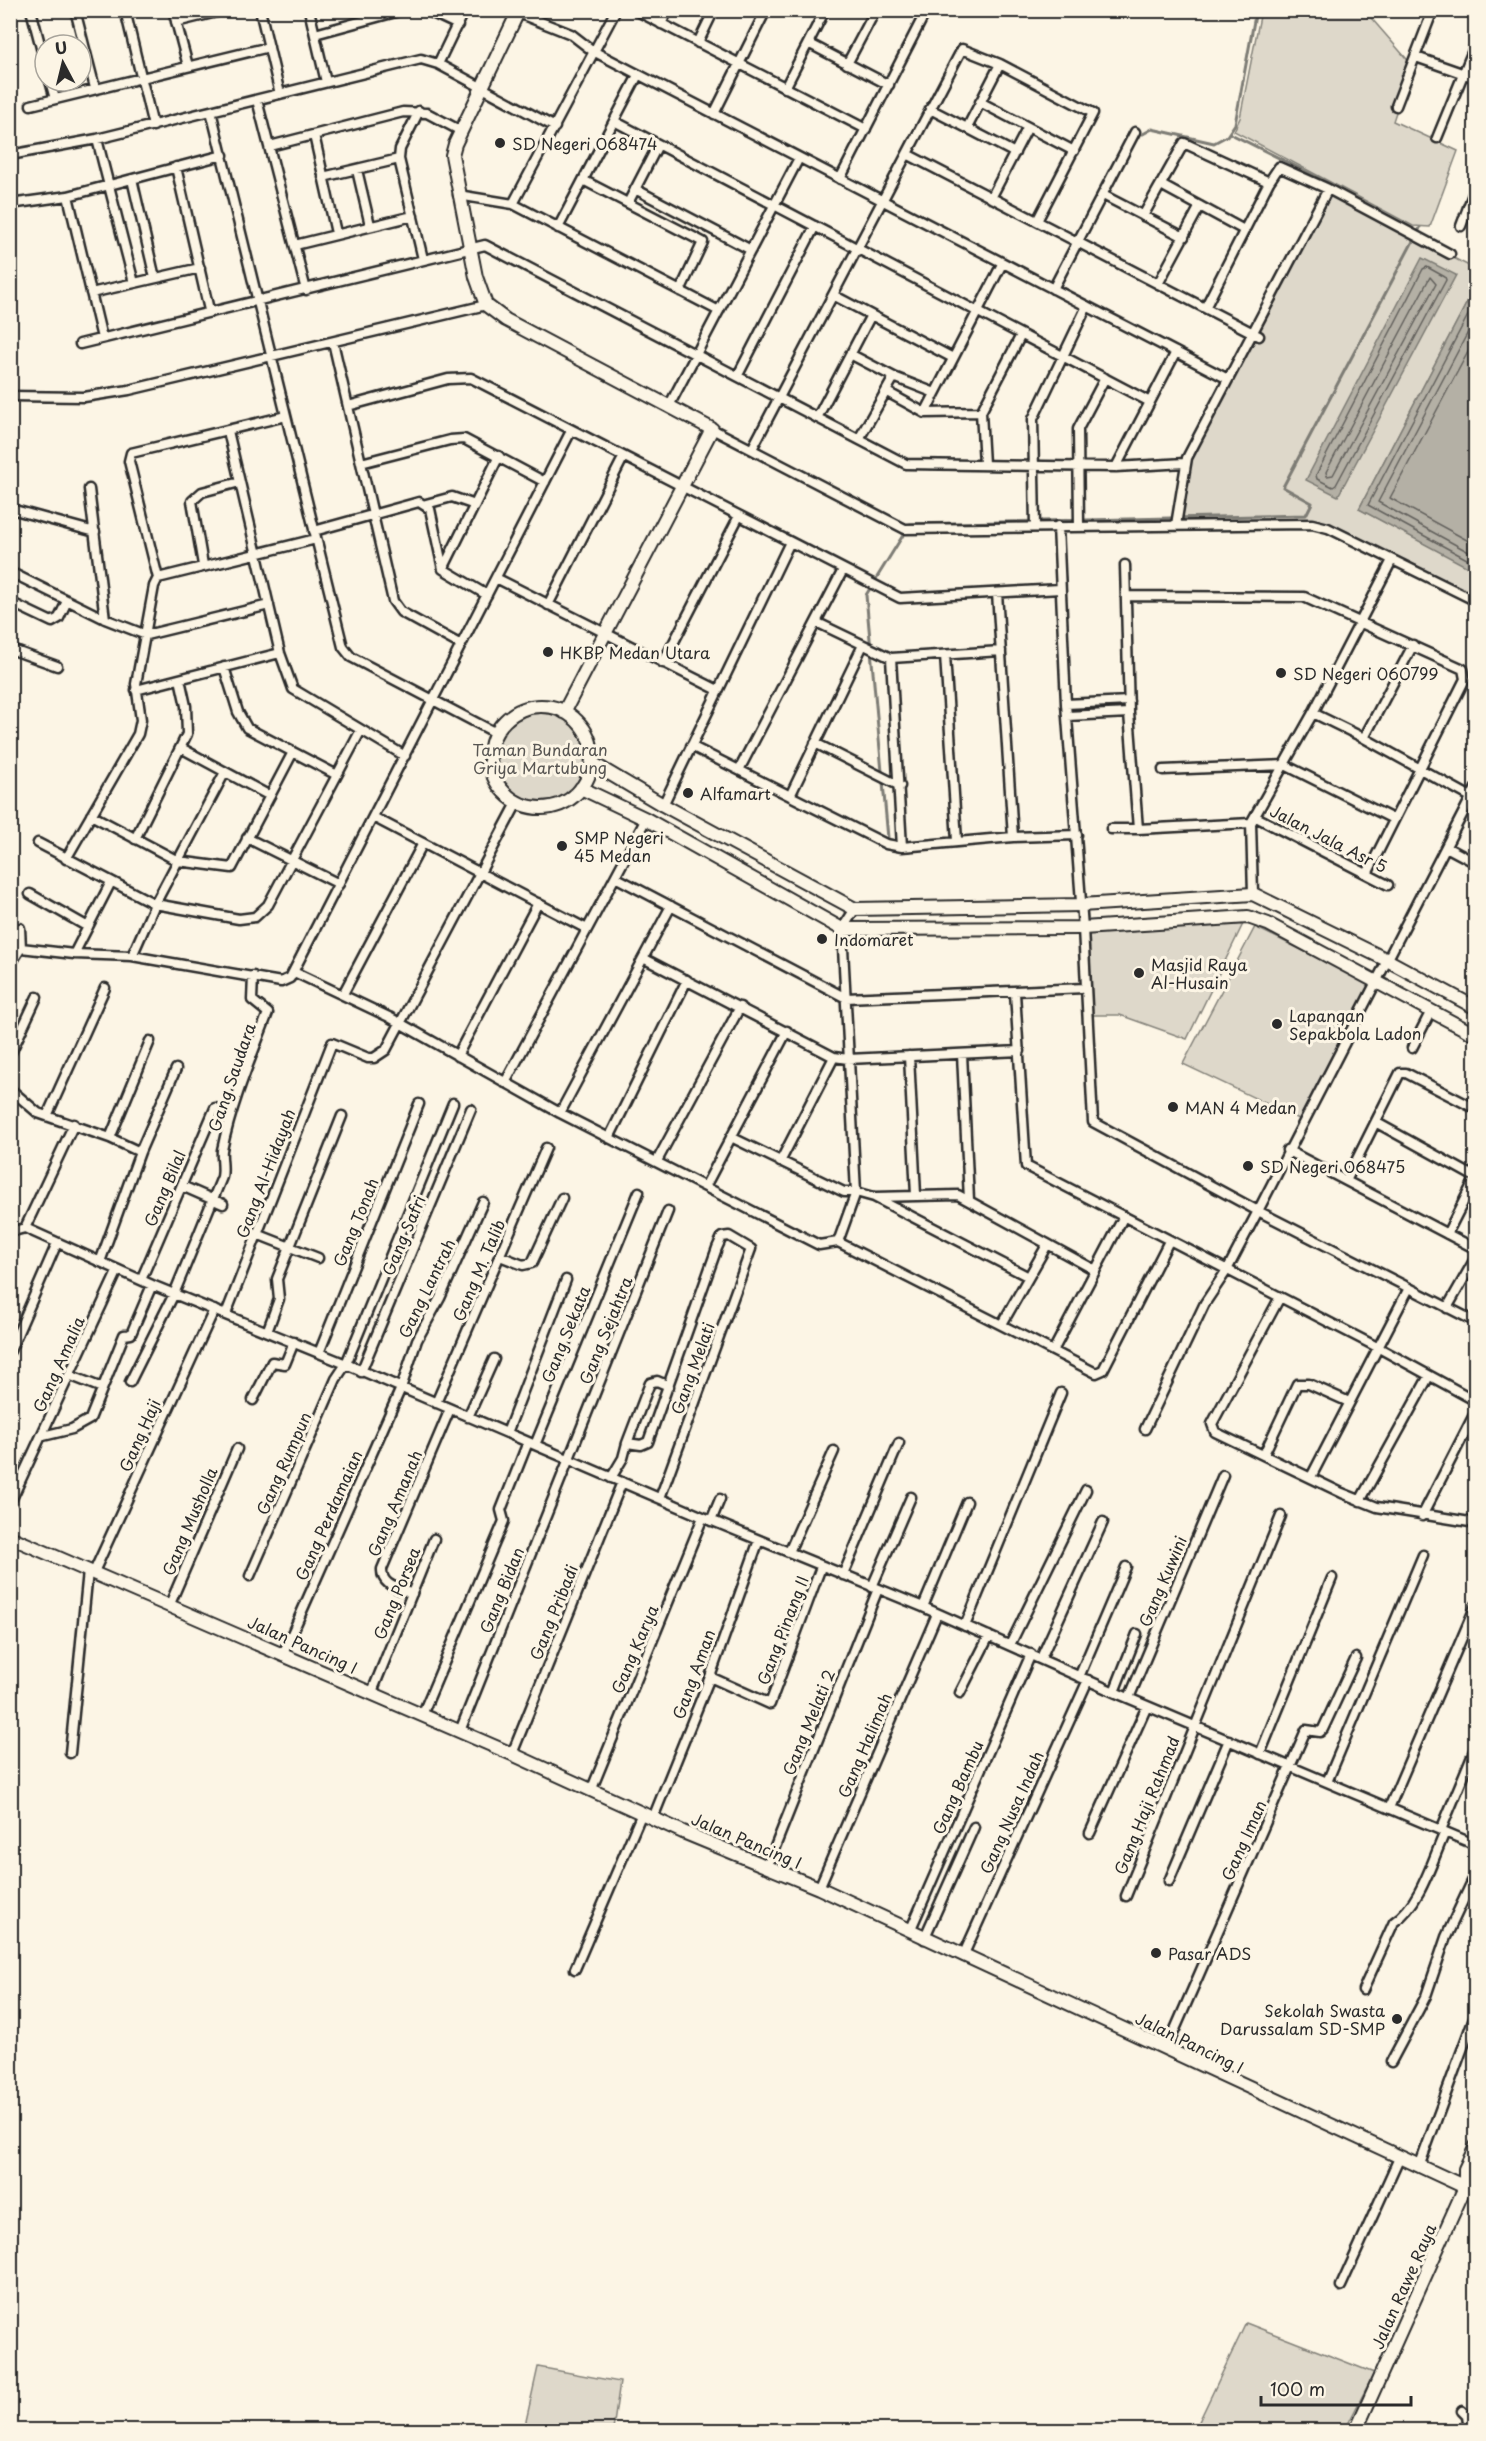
<svg xmlns="http://www.w3.org/2000/svg" width="1486" height="2441" font-family="'Playpen Sans',sans-serif">
  <style>
    .green { fill: #ded8ca; stroke: #84827a; stroke-width: 1.5 }
    .water { fill: #b4b0a5; stroke: #7d7b74; stroke-width: 1.5 }
    .lines { fill: none; stroke-linecap: round; stroke-linejoin: round }
    .shore { stroke: #62605c; stroke-width: 1.5 }
    .stream { stroke: #7d7b74; stroke-width: 3 }
    .street-casing { stroke: #2b2b2b; stroke-width: 13 }
    .secondary-casing { stroke: #2b2b2b; stroke-width: 16 }
    .street { stroke: #fcf5e5; stroke-width: 8 }
    .secondary { stroke: #fcf5e5; stroke-width: 12 }
    .poi-dot { fill: #2b2b2b; stroke: #fcf5e5; stroke-width: 2 }
    .labels { text-anchor: middle; dominant-baseline: central; stroke-width: 6; stroke-linejoin: round; paint-order: stroke }
    .poi-label { font-size: 16px; fill: #2b2b2b; stroke: #fcf5e5; text-anchor: start }
    .park-label { font-size: 16px; fill: #585653; stroke: #fcf5e5 }
    .street-label { font-size: 16px; fill: #2b2b2b; stroke: #fcf5e5 }
  </style>
  <rect width="100%" height="100%" fill="#fcf5e5"/>
  <filter id="ink" filterUnits="userSpaceOnUse"><feTurbulence type="fractalNoise" baseFrequency=".0167" numOctaves="2"/><feDisplacementMap in="SourceGraphic" scale="12" xChannelSelector="R" yChannelSelector="G"/><feConvolveMatrix kernelMatrix="1 2 1 2 8 2 1 2 1" color-interpolation-filters="sRGB"/></filter>
  <g filter="url(#ink)">
    <!-- green -->
    <path class="green" d="M1261 11H1365L1412 65 1393 121 1458 151 1430 227 1413 226 1234 131 1240 118Z
      M1327 193 1475 269V287L1359 509 1475 570V600L1313 520 1173 521 1181 465Z
      M491 757a50 50 0 1 1 100 0a50 50 0 1 1-100 0Z
      M1244 922 1187 1039 1120 1015H1089L1087 930Z
      M1255 927 1370 984 1299 1119 1183 1064Z
      M1246 2323 1374 2373 1345 2430H1195Z
      M538 2367 620 2382 613 2430H524Z"/>
    <!-- water -->
    <path class="water" d="M1422 258 1456 275 1338 496 1306 480Z
      M1475 287V571L1359 509Z"/>
    <g class="lines">
      <!-- shore -->
      <path class="shore" d="M1427 267 1445 277 1446 280 1336 485 1333 487 1317 479 1316 475 1423 269Z
        M1430 277 1436 284 1333 475 1327 476 1326 472Z
        M1476 300 1368 505 1476 564
        M1476 317 1378 502 1476 556
        M1476 337 1390 498 1476 545"/>
      <!-- stream -->
      <path class="stream" d="M1229 133 1335 186 1332 190
        M1143 134 1152 129 1214 143 1227 136 1235 124 1256 10
        M888 838 866 595 910 524 1306 515 1312 503 1283 487 1420 228"/>
      <defs>
        <path id="street" d="M31 10 45 63
          M75 10 95 88
          M125 10 153 126
          M173 10 188 66
          M260 10 280 94
          M309 10 326 82
          M426 10 458 25
          M635 10 866 129
          M518 13 571 34 593 51 1228 379
          M176 22 225 10
          M661 24 668 10
          M315 34 403 10
          M698 43 714 10
          M808 43 889 85
          M1416 57 1476 78
          M438 64 464 10
          M847 64 873 15
          M50 81 55 99
          M785 88 825 10
          M257 100 306 290
          M980 102 1074 151
          M31 105 269 47
          M1396 106 1433 10
          M930 109 967 128 1000 64
          M211 111 343 647 351 657 496 733
          M419 111 400 149 399 159 423 259
          M714 114 766 10
          M614 121 1150 402 1116 467
          M967 128 1015 153
          M314 135 336 233
          M1437 138 1476 43
          M97 139 134 283
          M270 146 403 112 427 113 461 131
          M907 154 1259 336
          M10 155 97 139 421 59 438 64 555 127
          M176 167 209 310
          M357 170 370 225
          M323 177 399 159
          M132 179 155 278
          M840 179 922 19
          M583 180 703 242 680 291
          M1161 185 1244 230
          M635 189 751 250
          M458 195 513 204 719 311
          M1103 195 1184 237
          M68 196 102 338
          M991 198 1028 127
          M628 203 658 145
          M10 204 68 196 223 155
          M513 204 616 10
          M1143 216 1184 143 1269 182
          M1461 226 1476 186
          M558 228 638 75
          M295 245 413 216
          M1158 284 1200 206
          M1053 289 1135 132
          M91 293 200 268
          M1205 308 1269 182 1279 167 1328 189 1450 254
          M871 315 953 358
          M333 342 393 601 401 612 461 645
          M80 344 485 245 906 464 1116 467 1185 463
          M850 354 894 377
          M738 375 815 226
          M887 392 925 413
          M10 396 84 397 129 390 486 305
          M1150 402 1176 352
          M348 406 448 379 471 378 900 598 1060 589
          M669 406 799 158
          M981 412 925 413 1002 264
          M817 418 871 315 833 295
          M712 429 905 529 1312 524 1328 528 1476 601
          M228 431 280 653 293 689 405 756
          M859 439 894 377 935 393
          M752 449 962 49 1000 64 1093 113 1037 221
          M361 463 450 440 464 439 545 482
          M984 464 981 412 1021 335
          M89 489 105 619
          M426 504 452 497 475 505
          M11 509 95 532
          M1176 525 1187 458 1328 189
          M1058 526 1066 704 1083 928 1093 1122 1258 1211 1476 1322
          M1035 527 1033 419 1087 306
          M1079 527 1078 429 1105 378
          M314 531 419 502 430 509 443 569 487 595
          M203 565 192 501 202 492 240 482
          M1125 565 1129 713 1138 829 1251 823
          M443 569 499 456
          M10 572 105 619 146 635 269 605
          M158 578 316 539
          M496 578 718 690
          M997 593 1013 837
          M1127 596 1304 597 1463 669 1465 679 1367 874
          M10 602 52 622 59 618 67 601
          M548 605 623 458
          M816 622 891 658 1001 651
          M10 649 57 666
          M945 655 957 841
          M891 658 902 847
          M663 663 739 516
          M224 667 238 712 247 728 337 775
          M136 690 280 653
          M1066 704 1129 701
          M1313 713 1364 738 1471 797
          M1067 716 1129 713
          M1364 738 1413 645
          M815 743 900 786
          M691 746 886 844 902 847 1013 837 1077 835
          M181 748 270 796
          M739 770 843 570
          M1163 770 1285 765 1393 819
          M790 796 862 647
          M663 805 790 542
          M91 815 178 861 232 868 293 752
          M373 817 587 929
          M1256 817 1388 885
          M1111 829H1138
          M247 838 339 884
          M135 839 187 734 186 706 180 679
          M38 843 155 904 239 919 255 917 268 905 361 730
          M1446 847 1476 863
          M66 859 138 734 141 720 136 684 154 586 158 578 129 461 131 453 286 416
          M615 877 846 998 1085 988
          M30 894 88 927
          M1253 894 1251 823 1313 713 1391 562
          M20 928 21 948
          M74 954 111 882
          M132 956 155 904 225 772
          M643 958 834 1057 848 1059 1020 1051
          M10 965 21 948 74 954 132 956 281 982 290 978 571 431
          M294 972 389 1017 560 1113 819 1245 838 1242 1096 1373 1103 1370 1169 1241
          M1015 993 1026 1166 1379 1348 1476 1401
          M343 994 423 843
          M1412 1048 1431 1011
          M962 1054 969 1200
          M10 1055 37 997
          M457 1056 538 903
          M909 1056 916 1195
          M505 1083 646 819
          M10 1089 38 1113 110 1138 140 1152
          M560 1113 671 906
          M47 1116 105 988
          M1377 1123 1475 1177
          M731 1137 844 1192H856L874 1197 1027 1276
          M110 1138 150 1041
          M609 1138 687 980
          M1287 1150 1476 1249
          M657 1161 740 1007
          M780 1162 834 1057
          M1346 1181 1400 1073H1406L1476 1109
          M706 1185 787 1031
          M182 1186 223 1204
          M875 1197 958 1195 1095 1270
          M25 1228 74 1124
          M10 1232 25 1228 152 1285 346 1364 703 1517 923 1607 1114 1692 1476 1845
          M257 1234 318 1258
          M1447 1234 1476 1177
          M838 1242 856 1192 842 929 855 909
          M500 1256 523 1265 532 1263 562 1198
          M100 1262 140 1152 176 1069
          M141 1280 215 1108
          M1280 1297 1212 1424 1215 1432 1342 1493 1377 1507 1476 1523
          M1447 1308 1476 1257
          M226 1314 332 1043 368 1058H374L386 1050 517 803
          M1002 1324 1047 1245
          M267 1332 279 1299 277 1279 342 1116
          M10 1351 57 1243
          M1053 1351 1124 1216
          M319 1353 419 1104
          M361 1372 471 1109
          M69 1375 102 1388
          M130 1382 174 1294 222 1177C224 1167 221 1158 222 1150 232 1102 251 1058 268 1013L252 1000 253 976
          M253 1400 272 1362 285 1364 294 1342
          M436 1403 546 1148
          M468 1417 494 1359
          M1145 1429 1205 1303 1227 1270 1258 1211 1476 788
          M507 1433 566 1280
          M43 1436 72 1429 90 1419 124 1335 131 1334 152 1285
          M627 1443 650 1383 657 1381 669 1386
          M535 1445 639 1192
          M1264 1454 1297 1384H1309L1349 1402
          M1311 1477 1409 1288
          M611 1478 623 1458 627 1443 641 1445 648 1442 717 1248 722 1237 729 1236 751 1249 660 1498
          M1360 1501 1429 1376
          M10 1503 118 1270
          M1422 1516 1476 1411
          M711 1521 720 1499
          M789 1552 834 1451
          M93 1574 214 1310
          M843 1575 899 1443
          M250 1576 336 1379 346 1364 453 1103
          M872 1587 911 1497
          M412 1594C399 1588 381 1586 382 1569L450 1409
          M170 1604 237 1449
          M923 1607 967 1502
          M965 1626 1061 1393
          M1010 1645 1086 1490
          M283 1654 401 1388 417 1340 440 1298 483 1202
          M1041 1658 1103 1522
          M710 1677 770 1704 821 1567
          M1079 1677 1126 1567
          M372 1692 434 1539
          M1114 1692 1137 1634
          M960 1693 989 1636
          M1129 1698 1223 1475
          M422 1715 504 1521 501 1510 528 1442
          M460 1731 668 1211
          M70 1753 88 1571
          M512 1754 622 1482
          M1260 1754 1332 1578
          M1327 1782 1423 1555
          M591 1791 703 1517
          M1389 1808 1476 1605
          M653 1818 710 1677 759 1540
          M1441 1830 1476 1746
          M1090 1833 1147 1706
          M767 1867 878 1589
          M1169 1881 1229 1740
          M819 1888 937 1614
          M1126 1896 1281 1516
          M910 1931 1031 1654
          M924 1939 974 1827
          M963 1956 1088 1680
          M575 1969 642 1813
          M1363 1990 1394 1922C1420 1905 1432 1861 1445 1832
          M1166 2050 1306 1730 1320 1732 1323 1729 1356 1658
          M1391 2062 1426 1996 1446 1937 1476 1873
          M1419 2167 1476 2012
          M1341 2286 1399 2158
          M1462 2411 1467 2416 1469 2430"/>
        <path id="secondary" d="M519 10 455 144 452 155 476 277 486 305 506 320 712 429 564 712
          M490 757a51 51 0 1 1 102 0a51 51 0 1 1-102 0Z
          M592 763 663 805 855 909 1081 905 1253 894 1387 960 1476 1008
          M581 788 646 819 842 929 1083 928 1248 917 1268 924 1476 1035
          M10 1537 512 1754 683 1832 819 1888 1465 2187
          M1465 2187V2169L1476 2146
          M1356 2430 1465 2187 1476 2176"/>
      </defs>
      <!-- street casing -->
      <use href="#street" class="street-casing"/>
      <!-- secondary casing -->
      <use href="#secondary" class="secondary-casing"/>
      <!-- street -->
      <use href="#street" class="street"/>
      <!-- secondary -->
      <use href="#secondary" class="secondary"/>
    </g>
  </g>
  <!-- markers -->
  <g class="poi-dot">
    <circle cx="500" cy="143" r="6"/>
    <circle cx="548" cy="652" r="6"/>
    <circle cx="1281" cy="673" r="6"/>
    <circle cx="688" cy="793" r="6"/>
    <circle cx="562" cy="846" r="6"/>
    <circle cx="822" cy="939" r="6"/>
    <circle cx="1139" cy="973" r="6"/>
    <circle cx="1277" cy="1024" r="6"/>
    <circle cx="1173" cy="1107" r="6"/>
    <circle cx="1248" cy="1166" r="6"/>
    <circle cx="1156" cy="1953" r="6"/>
    <circle cx="1397" cy="2019" r="6"/>
  </g>
  <g class="labels">
    <!-- poi labels -->
    <g class="poi-label">
      <text x="512" y="143">SD Negeri 068474</text>
      <text x="560" y="652">HKBP Medan Utara</text>
      <text x="1293" y="673">SD Negeri 060799</text>
      <text x="700" y="793">Alfamart</text>
      <text x="574" y="837">SMP Negeri<tspan x="574" dy="18">45 Medan</tspan></text>
      <text x="834" y="939">Indomaret</text>
      <text x="1151" y="964">Masjid Raya<tspan x="1151" dy="18">Al-Husain</tspan></text>
      <text x="1289" y="1015">Lapangan<tspan x="1289" dy="18">Sepakbola Ladon</tspan></text>
      <text x="1185" y="1107">MAN 4 Medan</text>
      <text x="1260" y="1166">SD Negeri 068475</text>
      <text x="1168" y="1953">Pasar ADS</text>
      <text x="1385" y="2010" text-anchor="end">Sekolah Swasta<tspan x="1385" dy="18">Darussalam SD-SMP</tspan></text>
    </g>
    <!-- park labels -->
    <g class="park-label">
      <text x="540" y="749">Taman Bundaran<tspan x="540" dy="18">Griya Martubung</tspan></text>
    </g>
    <!-- street labels -->
    <g class="street-label">
      <text transform="translate(1329 838) rotate(27)">Jalan Jala Asr 5</text>
      <text transform="translate(231 1077) rotate(-71)">Gang Saudara</text>
      <text transform="translate(265 1173) rotate(-69)">Gang Al-Hidayah</text>
      <text transform="translate(164 1188) rotate(-67)">Gang Bilal</text>
      <text transform="translate(355 1222) rotate(-68)">Gang Tonah</text>
      <text transform="translate(403 1235) rotate(-67)">Gang Safri</text>
      <text transform="translate(478 1270) rotate(-67)">Gang M. Talib</text>
      <text transform="translate(426 1288) rotate(-64)">Gang Lantrah</text>
      <text transform="translate(605 1330) rotate(-68)">Gang Sejahtra</text>
      <text transform="translate(565 1334) rotate(-68)">Gang Sekata</text>
      <text transform="translate(58 1364) rotate(-66)">Gang Amalia</text>
      <text transform="translate(692 1368) rotate(-70)">Gang Melati</text>
      <text transform="translate(139 1435) rotate(-66)">Gang Haji</text>
      <text transform="translate(283 1463) rotate(-66)">Gang Rumpun</text>
      <text transform="translate(394 1503) rotate(-67)">Gang Amanah</text>
      <text transform="translate(328 1515) rotate(-66)">Gang Perdamaian</text>
      <text transform="translate(189 1521) rotate(-67)">Gang Musholla</text>
      <text transform="translate(1162 1581) rotate(-67)">Gang Kuwini</text>
      <text transform="translate(501 1590) rotate(-68)">Gang Bidan</text>
      <text transform="translate(396 1593) rotate(-68)">Gang Porsea</text>
      <text transform="translate(553 1612) rotate(-68)">Gang Pribadi</text>
      <text transform="translate(782 1630) rotate(-69)">Gang Pinang II</text>
      <text transform="translate(303 1644) rotate(24)">Jalan Pancing I</text>
      <text transform="translate(634 1649) rotate(-67)">Gang Karya</text>
      <text transform="translate(693 1674) rotate(-70)">Gang Aman</text>
      <text transform="translate(808 1722) rotate(-68)">Gang Melati 2</text>
      <text transform="translate(864 1745) rotate(-67)">Gang Halimah</text>
      <text transform="translate(957 1787) rotate(-66)">Gang Bambu</text>
      <text transform="translate(1146 1805) rotate(-68)">Gang Haji Rahmad</text>
      <text transform="translate(1011 1812) rotate(-66)">Gang Nusa Indah</text>
      <text transform="translate(747 1840) rotate(23)">Jalan Pancing I</text>
      <text transform="translate(1243 1840) rotate(-66)">Gang Iman</text>
      <text transform="translate(1190 2042) rotate(26)">Jalan Pancing I</text>
      <text transform="translate(1403 2286) rotate(-66)">Jalan Rawe Raya</text>
    </g>
  </g>
  <!-- margin -->
  <rect width="1486" height="2441" fill="none" stroke="#fcf5e5" stroke-width="36"/>
  <rect x="18" y="18" width="1450" height="2405" fill="none" stroke="#2b2b2b" stroke-width="2" filter="url(#ink)"/>
  <!-- north arrow -->
  <g transform="translate(63 63) rotate(353)"><circle r="28" fill="#fcf5e5" stroke="#a8a49b" stroke-width="1.5"/>
  <path d="M0-4.5L10 22L0 15L-10 22Z" fill="#2b2b2b"/>
  <text y="-9" font-size="16" font-weight="bold" text-anchor="middle" fill="#2b2b2b">U</text>
  </g>
  <!-- scale -->
  <path d="M1261 2396v9h150v-9" fill="none" stroke="#2b2b2b" stroke-width="3"/>
  <text x="1270" y="2396" font-size="18" fill="#2b2b2b" stroke="#fcf5e5" stroke-width="4.5" paint-order="stroke">100 m</text>
</svg>
